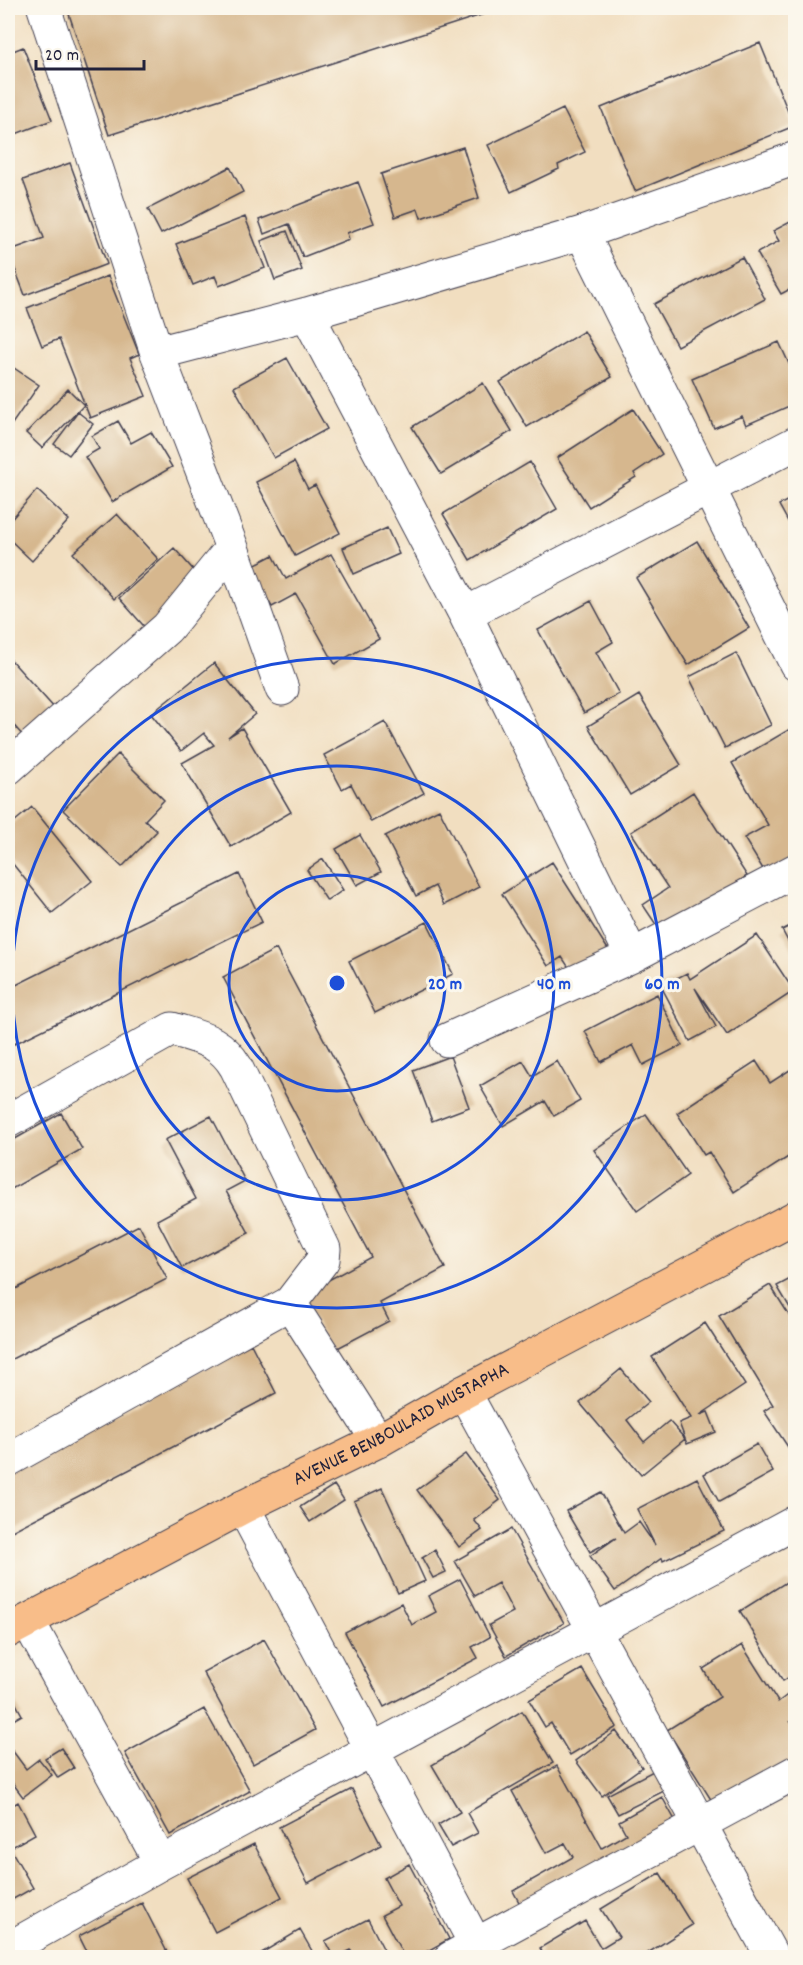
<svg xmlns="http://www.w3.org/2000/svg" width="803" height="1965" font-family="Dekko,sans-serif">
  <style>
    .building { fill: #d6b78e }
    .lines { fill: none; stroke-linecap: round; stroke-linejoin: round }
    .minor-casing { stroke: #413e4f; stroke-width: 35 }
    .major-casing { stroke: #413e4f; stroke-width: 35 }
    .minor { stroke: #fff; stroke-width: 33 }
    .major { stroke: #f8bd89; stroke-width: 33 }
    .ring { fill: none; stroke: #1d4ed8; stroke-width: 3 }
    .labels { text-anchor: middle; dominant-baseline: central; stroke-width: 6; stroke-linejoin: round; paint-order: stroke }
    .street-label { font-size: 20px; fill: #22223b; stroke: #fbf7ec }
    .centre { fill: #1d4ed8; stroke: #fbf7ec; stroke-width: 3 }
    .ring-label { font-size: 18px; text-anchor: middle; font-weight: bold; fill: #1d4ed8; stroke: #fbf7ec; stroke-width: 6; stroke-linejoin: round; paint-order: stroke }
  </style>
  <rect width="100%" height="100%" fill="#fbf7ec"/>
  <filter id="ink" filterUnits="userSpaceOnUse"><feTurbulence type="fractalNoise" baseFrequency=".0167" numOctaves="2"/><feDisplacementMap in="SourceGraphic" scale="12" xChannelSelector="R" yChannelSelector="G"/><feConvolveMatrix kernelMatrix="1 2 1 2 8 2 1 2 1" color-interpolation-filters="sRGB"/></filter>
  <filter id="wash" filterUnits="userSpaceOnUse"><feTurbulence type="fractalNoise" baseFrequency=".008" numOctaves="4" result="noise"/><feDisplacementMap in="SourceGraphic" scale="24" xChannelSelector="R" yChannelSelector="G"/><feGaussianBlur stdDeviation="1.35" result="paint"/><feColorMatrix in="noise" values="0 0 0 0 0 0 0 0 0 0 0 0 0 0 0 0 0 1.4 0 .05"/><feComposite in="paint" operator="in"/></filter>
  <g filter="url(#wash)">
    <rect width="100%" height="100%" fill="#f1dec0"/>
    <g id="blocks">
      <!-- building -->
      <path class="building" d="M67 8H503L109 135Z
        M760 43 794 126 635 191 601 108Z
        M23 47 52 120 8 137V53Z
        M563 109 585 152 558 165 559 169 511 192 488 145Z
        M463 147 479 198 421 218 418 209 395 217 381 174Z
        M70 163 107 264 25 295 8 251 44 238 23 180Z
        M230 167 243 192 161 234 148 209Z
        M358 182 374 223 347 233 349 239 303 257 289 224 264 234 259 220Z
        M245 217 265 268 219 286 215 276 193 285 176 244Z
        M796 219V286L781 294 757 253 779 241 773 231Z
        M287 231 302 270 275 280 261 241Z
        M742 257 765 299 677 346 654 304Z
        M108 276 139 354 130 358 146 396 90 418 59 339 42 346 27 308Z
        M584 331 612 377 527 427 500 382Z
        M779 342 796 379V403L746 425 742 416 714 428 692 379Z
        M287 358 327 429 274 458 234 387Z
        M8 364 39 385 12 424 8 421Z
        M483 383 512 431 441 474 412 427Z
        M68 389 84 405 42 448 26 433Z
        M633 409 662 454 634 473 636 477 589 507 557 458Z
        M78 412 93 424 69 455 54 444Z
        M118 421 131 443 151 432 172 467 112 502 85 457 99 449 92 436Z
        M294 462 308 489 315 485 340 533 295 556 256 482Z
        M530 462 557 509 470 560 443 514Z
        M37 490 69 520 32 561 8 538V523Z
        M796 496V536L779 505Z
        M117 514 158 559 114 599 73 553Z
        M387 528 399 554 354 574 343 548Z
        M697 541 749 628 688 665 636 578Z
        M174 548 205 583 150 633 119 598Z
        M331 554 379 639 335 664 296 594 272 607 250 567 273 555 286 579Z
        M591 601 613 642 596 652 619 694 584 713 538 630Z
        M736 653 771 725 725 748 689 677Z
        M10 659 56 710 25 738 8 719V662Z
        M214 663 255 714 228 737 242 728 291 812 231 847 182 763 214 745 204 733 181 751 151 714Z
        M639 695 681 765 630 795 588 726Z
        M385 722 424 793 371 822 351 784 342 789 324 755Z
        M790 729 796 738V856L766 874 744 838 768 825 732 763Z
        M118 754 164 800 145 820 157 831 122 867 63 810Z
        M693 792 747 876 661 932 643 905 668 888 631 832Z
        M32 807 92 881 52 913 8 858V827Z
        M439 809 479 887 444 905 435 886 416 896 385 836Z
        M360 835 381 872 357 885 336 849Z
        M323 859 343 890 327 901 307 870Z
        M552 862 609 951 573 974 562 957 548 966 502 894Z
        M239 874 262 922 8 1047V989Z
        M427 922 453 974 375 1013 349 961Z
        M796 923V956L782 930Z
        M757 935 794 991 727 1035 695 988 716 1027 690 1041 661 986 687 973 690 979Z
        M276 949 445 1268 380 1303 389 1321 332 1351 301 1295 371 1257 223 977Z
        M657 994 682 1045 643 1065 633 1045 601 1062 585 1031Z
        M450 1056 469 1107 432 1121 413 1070Z
        M523 1061 532 1076 557 1061 580 1101 554 1116 545 1101 503 1126 480 1086Z
        M756 1061 770 1083 796 1066V1152L734 1192 709 1152 704 1155 677 1113Z
        M61 1113 82 1149 8 1191V1143Z
        M646 1114 688 1175 637 1211 594 1150Z
        M211 1116 245 1181 226 1191 249 1233 182 1268 157 1220 196 1199 165 1140Z
        M139 1225 167 1279 8 1361V1293Z
        M796 1276V1318L777 1286Z
        M770 1285 796 1326V1393L792 1395 796 1400V1459L764 1411 773 1405 719 1316Z
        M705 1323 745 1385 700 1415 708 1412 716 1432 687 1444 679 1423 691 1418 652 1357Z
        M251 1344 276 1393 8 1533V1471Z
        M621 1369 649 1402 627 1420 644 1442 669 1421 685 1439 641 1475 580 1403Z
        M757 1444 773 1472 719 1502 704 1474Z
        M466 1454 500 1500 474 1520 482 1530 459 1547 417 1490Z
        M697 1478 724 1531 663 1561 662 1558 615 1591 590 1556 616 1538 590 1552 566 1511 601 1492 624 1533 639 1522 655 1545 637 1509Z
        M334 1485 344 1500 310 1522 300 1507Z
        M382 1488 425 1581 398 1593 354 1501Z
        M511 1529 564 1623 506 1656 489 1625 513 1612 498 1583 475 1596 455 1561Z
        M435 1550 446 1572 433 1578 422 1558Z
        M460 1579 490 1637 472 1647 478 1658 384 1707 345 1632 401 1603 412 1625 436 1612 428 1596Z
        M788 1581 796 1593V1673L783 1681 740 1611Z
        M264 1639 315 1730 253 1764 203 1672Z
        M742 1645 778 1702 794 1690 796 1693V1727L790 1721 796 1729V1760L717 1809 667 1730 720 1697 703 1669Z
        M582 1669 617 1727 570 1755 551 1723 545 1727 529 1700Z
        M8 1689 22 1715 8 1723Z
        M204 1709 250 1791 170 1835 125 1753Z
        M522 1711 553 1763 467 1813 478 1833 451 1847 438 1825 460 1812 432 1765Z
        M616 1731 642 1767 602 1796 576 1761Z
        M61 1748 74 1768 58 1778 45 1758Z
        M12 1750 26 1769 39 1759 52 1775 23 1797 8 1777V1753Z
        M557 1766 602 1848 626 1834 619 1821 662 1797 680 1829 526 1915 513 1891 573 1857 565 1843 546 1853 512 1791Z
        M657 1769 668 1789 618 1814 607 1795Z
        M352 1789 381 1845 308 1883 279 1827Z
        M18 1802 35 1834 10 1848 33 1888 8 1902V1808Z
        M254 1844 282 1897 215 1932 187 1878Z
        M409 1864 449 1939 415 1958H405L382 1915 399 1906 384 1878Z
        M660 1873 692 1925 640 1958H533L542 1952 540 1948 585 1921 601 1948 619 1937 601 1909Z
        M142 1903 169 1956 90 1958 79 1936Z
        M368 1919 388 1958H355L351 1950 334 1958 325 1941Z
        M300 1930 316 1958H253Z"/>
    </g>
  </g>
  <g filter="url(#ink)">
    <use href="#blocks" fill-opacity="0" stroke="#413e4f" stroke-width="1.5"/>
    <g class="lines">
      <defs>
        <path id="minor" d="M44 8 157 353 232 548 282 689
          M582 233 796 664
          M307 314 465 614 632 956 447 1040
          M157 353 307 314 582 233 796 158
          M465 614 796 443
          M8 768 167 628 232 548
          M632 956 796 870
          M8 1121 172 1029C200 1038 220 1040 236 1067L324 1249 323 1260 290 1303 8 1460
          M290 1303 378 1441
          M464 1392 773 1958
          M243 1507 483 1958
          M28 1621 161 1863
          M8 1949 161 1863 796 1522
          M451 1958 796 1772"/>
        <g id="major">
          <path id="s1" d="M8 1631 243 1507 378 1441 464 1392 796 1217"/>
        </g>
      </defs>
      <!-- minor casing -->
      <use href="#minor" class="minor-casing"/>
      <!-- major casing -->
      <use href="#major" class="major-casing"/>
      <!-- minor -->
      <use href="#minor" class="minor"/>
      <!-- major -->
      <use href="#major" class="major"/>
    </g>
  </g>
  <!-- distance rings -->
  <g class="ring">
    <circle cx="337" cy="983" r="108"/>
    <circle cx="337" cy="983" r="217"/>
    <circle cx="337" cy="983" r="325"/>
  </g>
  <g class="labels">
    <!-- street labels -->
    <g class="street-label">
      <text stroke="none"><textPath href="#s1" startOffset="444">AVENUE BENBOULAID MUSTAPHA</textPath></text>
    </g>
  </g>
  <circle cx="337" cy="983" r="9" class="centre"/>
  <g class="ring-label">
    <text x="445" y="989">20 m</text>
    <text x="554" y="989">40 m</text>
    <text x="662" y="989">60 m</text>
  </g>
  <!-- margin -->
  <rect width="803" height="1965" fill="none" stroke="#fbf7ec" stroke-width="30"/>
  <!-- scale -->
  <path d="M36 60v9h108v-9" fill="none" stroke="#22223b" stroke-width="3"/>
  <text x="45" y="60" font-size="18" fill="#22223b" stroke="#fbf7ec" stroke-width="4.5" paint-order="stroke">20 m</text>
</svg>
